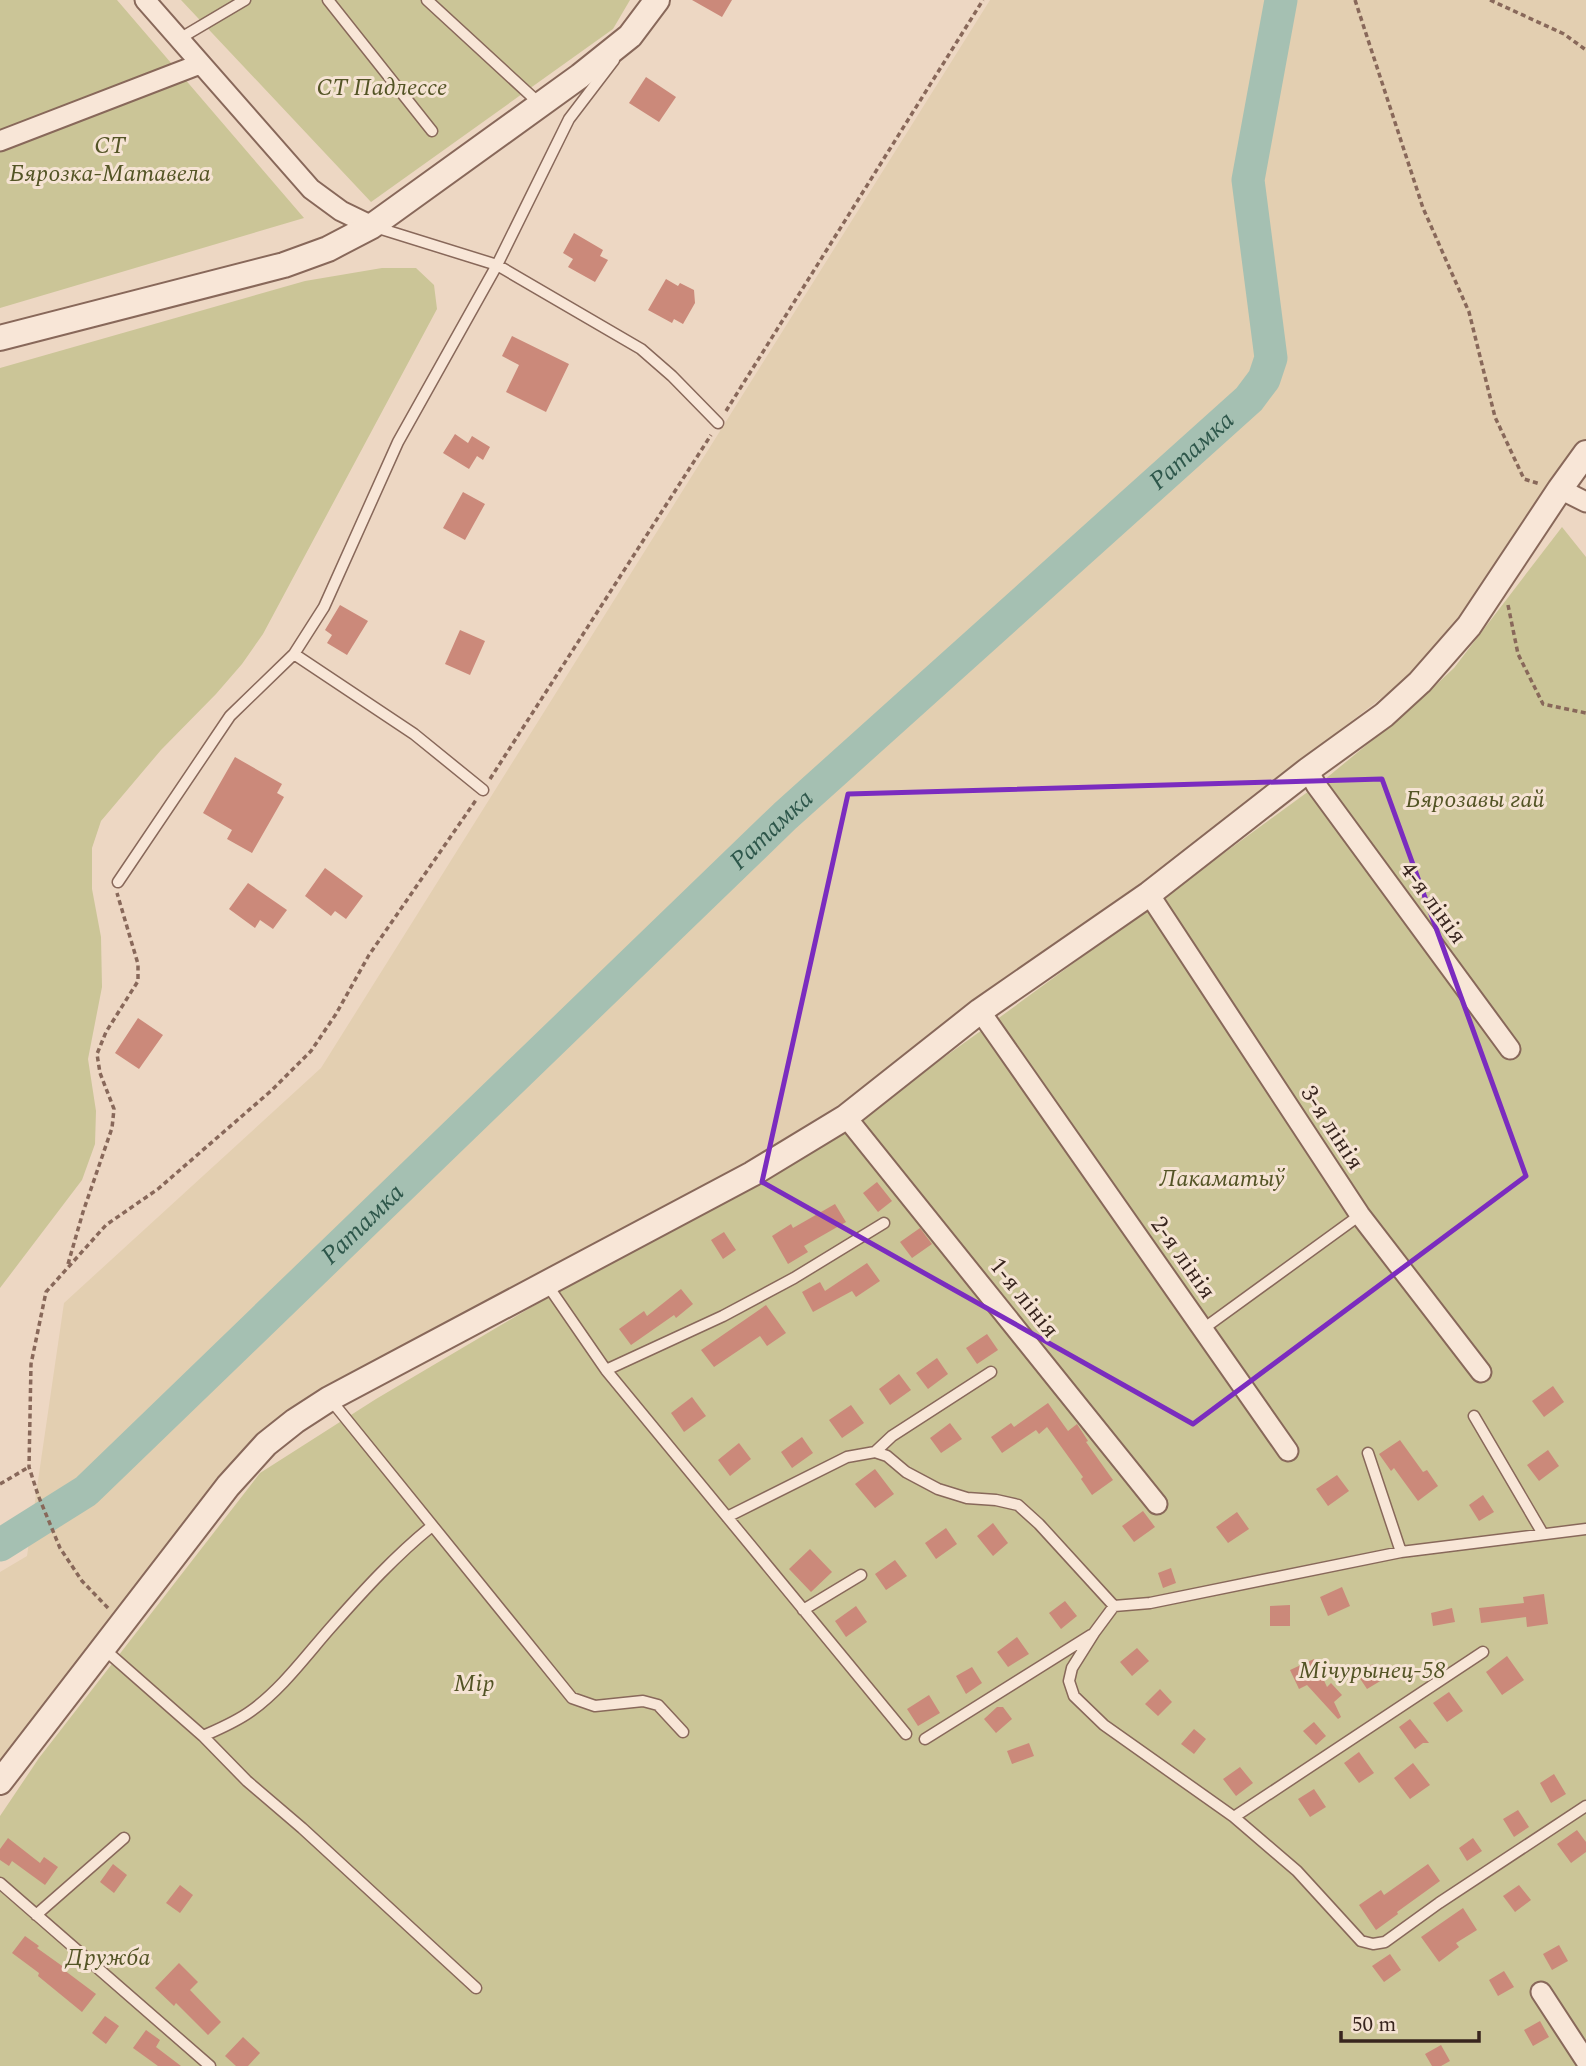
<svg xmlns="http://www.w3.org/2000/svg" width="1586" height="2066" font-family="Spectral,serif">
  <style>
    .farmland { fill: #e3cfb1 }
    .green { fill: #cbc597 }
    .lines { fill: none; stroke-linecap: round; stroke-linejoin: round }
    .river { stroke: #a5c0b2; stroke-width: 33 }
    .building { fill: #cb897a }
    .service-casing { stroke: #88685a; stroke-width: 13 }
    .minor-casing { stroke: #88685a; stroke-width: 23 }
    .tertiary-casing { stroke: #88685a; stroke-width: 28 }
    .path { stroke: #88685a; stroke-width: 3.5; stroke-dasharray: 5 3.5; stroke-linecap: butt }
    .service { stroke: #f8e6d7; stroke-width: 10 }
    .minor { stroke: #f8e6d7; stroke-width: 19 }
    .tertiary { stroke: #f8e6d7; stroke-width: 24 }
    .marked { fill: none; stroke: #7b2cbf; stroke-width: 5; stroke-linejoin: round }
    .labels { text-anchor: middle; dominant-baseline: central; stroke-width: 6; stroke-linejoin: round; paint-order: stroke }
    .park-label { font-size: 24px; font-style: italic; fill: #535425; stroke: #f5e3d3 }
    .street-label { font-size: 24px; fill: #38251e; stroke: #f5e3d3 }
    .water-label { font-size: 26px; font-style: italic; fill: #2e574b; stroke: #f5e3d3 }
  </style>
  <rect width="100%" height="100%" fill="#edd7c3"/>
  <!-- farmland -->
  <path class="farmland" d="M990 0H1586V440L1526 525 1467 615 1415 672 1143 882 972 1004 900 1067 720 1178 266 1430 0 1767V1572L27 1556 64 1303 321 1068Z"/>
  <!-- green -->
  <path class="green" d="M0 0H117L304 218 0 308Z
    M181 0H630L613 29 371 202Z
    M382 268H416L434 285 437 309 263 634 242 664 216 694 161 750 101 821 92 848V889L101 937 102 987 88 1059 96 1111 95 1144 82 1180 0 1288V368L305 281Z
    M1562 527 1586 557V2066H0V1816L39 1758 260 1473 376 1399 567 1286 847 1127 996 1020 1324 780 1409 710 1454 668Z"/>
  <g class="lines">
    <!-- river -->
    <path class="river" id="s1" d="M0 1545 86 1491 785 816 1249 399 1264 379 1271 358 1248 180 1281 0"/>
  </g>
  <!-- building -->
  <path class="building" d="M692 0H732L722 17Z
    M646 77 676 97 659 122 629 103Z
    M574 233 603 250 600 256 608 260 595 282 568 267 573 259 563 253Z
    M666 279 678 286 680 283 694 290 695 303 683 324 674 319 672 323 648 310Z
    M512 336 569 364 546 412 506 392 519 365 502 356Z
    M455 434 468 443 472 436 490 447 483 460 477 456 469 469 443 453Z
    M463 492 485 504 465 540 443 528Z
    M340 605 368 621 347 655 327 643 332 635 325 630Z
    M460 630 485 641 470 675 445 664Z
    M235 757 282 784 277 793 284 797 252 853 227 839 232 830 203 813Z
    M325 868 363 896 346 919 335 911 331 916 305 896Z
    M248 883 287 910 273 929 260 920 255 928 229 909Z
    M138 1018 163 1035 139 1069 115 1053Z
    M877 1182 892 1201 878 1212 863 1193Z
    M835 1204 846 1222 804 1246 808 1252 788 1264 772 1236 791 1224 793 1228Z
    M920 1228 932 1244 912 1258 900 1242Z
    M724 1232 736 1250 723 1259 711 1240Z
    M867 1263 880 1281 856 1297 852 1291 813 1312 802 1292 820 1282 825 1291Z
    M681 1289 693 1304 676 1318 674 1315 631 1345 619 1329 644 1311 647 1316Z
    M766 1305 786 1333 767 1346 760 1336 714 1367 701 1350Z
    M987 1334 998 1350 977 1364 966 1348Z
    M937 1358 948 1374 928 1389 916 1373Z
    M899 1374 911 1390 890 1405 879 1389Z
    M1553 1386 1564 1402 1544 1417 1532 1401Z
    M692 1397 706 1416 684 1432 671 1413Z
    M1048 1403 1068 1431 1077 1424 1088 1441 1086 1442 1113 1480 1092 1495 1081 1479 1083 1477 1047 1427 1039 1434 1036 1430 1002 1453 991 1437 1011 1423 1014 1427Z
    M851 1405 864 1423 842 1438 829 1420Z
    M950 1423 962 1439 941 1453 930 1438Z
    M802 1437 813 1453 792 1468 781 1452Z
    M1400 1440 1423 1472 1427 1470 1438 1486 1418 1501 1394 1468 1391 1471 1379 1454Z
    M739 1443 751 1459 730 1476 718 1460Z
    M1548 1450 1559 1466 1539 1481 1527 1465Z
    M875 1469 894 1494 875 1508 855 1484Z
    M1337 1475 1349 1491 1328 1506 1316 1489Z
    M1483 1495 1494 1512 1479 1521 1469 1505Z
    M1143 1511 1155 1527 1134 1542 1122 1526Z
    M1237 1512 1249 1529 1228 1543 1216 1527Z
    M993 1523 1008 1543 993 1556 977 1536Z
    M946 1528 957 1544 936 1559 925 1543Z
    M810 1549 832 1572 811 1592 789 1569Z
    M895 1560 907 1576 886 1590 875 1574Z
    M1171 1568 1176 1583 1163 1588 1158 1573Z
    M1342 1587 1350 1606 1328 1616 1320 1597Z
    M1544 1594 1548 1624 1527 1627 1526 1617 1481 1623 1479 1608 1524 1603 1523 1597Z
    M1065 1601 1077 1616 1061 1629 1049 1613Z
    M1290 1605V1626H1270V1606Z
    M856 1606 867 1622 846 1637 835 1621Z
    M1452 1608 1455 1622 1433 1626 1431 1613Z
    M1017 1637 1029 1654 1008 1667 997 1652Z
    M1137 1648 1149 1661 1132 1676 1120 1662Z
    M1507 1656 1524 1680 1502 1695 1486 1672Z
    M1314 1659 1327 1687 1331 1683 1342 1695 1334 1702 1341 1717 1338 1719 1307 1685 1299 1689 1290 1670Z
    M1373 1664 1382 1680 1367 1689 1357 1674Z
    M972 1667 982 1683 966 1694 956 1676Z
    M1160 1689 1172 1702 1158 1716 1145 1704Z
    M1449 1692 1463 1711 1447 1722 1433 1703Z
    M929 1695 940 1713 918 1726 907 1709Z
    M997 1707H1003L1012 1719 996 1733 984 1719Z
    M1410 1719 1429 1743H1423L1415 1749 1399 1727Z
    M1314 1722 1326 1736 1316 1745 1303 1731Z
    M1194 1729 1206 1739 1194 1754 1181 1744Z
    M1029 1743 1034 1756 1012 1764 1007 1751Z
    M1359 1752 1374 1773 1359 1783 1344 1763Z
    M1413 1763 1430 1785 1410 1799 1394 1778Z
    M1240 1767 1253 1783 1236 1796 1223 1779Z
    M1554 1774 1566 1794 1551 1803 1540 1783Z
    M1314 1789 1326 1807 1310 1817 1298 1799Z
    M1518 1810 1529 1827 1514 1837 1503 1819Z
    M1577 1830 1586 1842V1852L1571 1863 1557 1844Z
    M8 1838 40 1863 44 1857 58 1867 45 1885 12 1861 9 1866 0 1860V1849Z
    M1473 1838 1482 1851 1467 1861 1459 1848Z
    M113 1864 127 1875 114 1893 100 1882Z
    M1428 1864 1440 1881 1397 1912 1398 1914 1376 1930 1359 1905 1381 1890 1384 1895Z
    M180 1885 193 1895 180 1913 166 1903Z
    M1519 1885 1531 1900 1515 1912 1503 1896Z
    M1463 1908 1477 1930 1456 1943 1459 1947 1439 1962 1421 1937Z
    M25 1936 39 1946 37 1948 65 1968 64 1970 96 1994 82 2012 38 1976 39 1973 12 1953Z
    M1559 1945 1568 1961 1552 1970 1543 1954Z
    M1390 1954 1401 1970 1384 1982 1372 1966Z
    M179 1963 198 1982 190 1990 221 2022 208 2035 176 2003 174 2006 155 1988Z
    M1504 1971 1514 1987 1498 1996 1489 1980Z
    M105 2016 119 2026 106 2044 92 2033Z
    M1540 2021 1549 2037 1533 2046 1524 2030Z
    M146 2030 160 2040 156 2047 181 2066H158L133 2048Z
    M243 2037 260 2053 248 2066H236L225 2056Z
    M1441 2045 1450 2061 1441 2066H1432L1425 2054Z"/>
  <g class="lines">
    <defs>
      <path id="service" d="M328 0 432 131
        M427 0 540 104
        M179 39 245 0
        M375 227 497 265 641 349 672 376 718 423
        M294 654 414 734 483 790
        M118 882 230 716 294 654 324 607 398 442 497 265 569 119 614 60
        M546 1283 606 1370 906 1734
        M1203 1329 1360 1215
        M606 1370 723 1316 794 1278 884 1223
        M330 1399 572 1698 595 1706 643 1701 658 1705 683 1732
        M1474 1416 1543 1534
        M875 1452 892 1436 991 1372
        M1368 1453 1401 1552
        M727 1517 847 1457 875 1452 887 1456 906 1472 938 1489 967 1498 996 1500 1018 1505 1039 1524 1114 1606 1150 1603 1401 1552 1586 1529
        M1114 1606 1094 1633 1072 1668 1069 1681 1074 1696 1104 1725 1234 1817 1483 1652
        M803 1610 861 1575
        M104 1649 203 1736 247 1781 302 1828 476 1988
        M203 1736C219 1729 236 1722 251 1711 283 1688 307 1654 333 1625 364 1590 395 1556 432 1526
        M925 1739 1091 1635
        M1234 1817 1297 1871 1361 1941 1373 1944 1385 1942 1439 1903 1586 1806
        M0 1883 210 2066
        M36 1915 124 1838"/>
      <path id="minor" d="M145 0 311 189 341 211 372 226
        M0 141 200 64
        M1560 489 1586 502
        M1308 770 1316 785 1510 1049
        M1149 894 1360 1215 1481 1372
        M980 1011 1288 1451
        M846 1117 1157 1504
        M1541 1992 1586 2061"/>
      <path id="tertiary" d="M0 338 284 265 328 249 372 226 580 76 630 36 657 0
        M0 1782 228 1486 266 1444 295 1421 329 1399 752 1174 846 1117 980 1011 1149 894 1308 770 1384 715 1420 682 1469 626 1560 489 1586 453"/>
    </defs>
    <!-- service casing -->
    <use href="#service" class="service-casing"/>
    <!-- minor casing -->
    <use href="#minor" class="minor-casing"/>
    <!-- tertiary casing -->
    <use href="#tertiary" class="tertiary-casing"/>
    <!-- path -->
    <path class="path" d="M1355 0 1423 208 1469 312 1495 417 1524 479 1540 484
      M1490 0 1564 34 1586 50
      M726 411 983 0
      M1508 605 1518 654 1543 704 1586 713
      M490 779 711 435
      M68 1264 83 1212 112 1128 114 1109 100 1073 97 1054 106 1032 138 981V964L117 893
      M0 1484 29 1467
      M108 1608 82 1581 60 1548 38 1495 29 1467 31 1364 46 1292 106 1225 158 1189 272 1090 311 1051 336 1014 369 955 476 800"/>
    <!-- service -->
    <use href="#service" class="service"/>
    <!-- minor -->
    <use href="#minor" class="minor"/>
    <!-- tertiary -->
    <use href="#tertiary" class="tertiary"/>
  </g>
  <!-- marked area -->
  <path class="marked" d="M1382 779 1526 1176 1193 1424 762 1182 848 794Z"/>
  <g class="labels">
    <!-- park labels -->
    <g class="park-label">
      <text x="382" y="88">СТ Падлессе</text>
      <text x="110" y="146">СТ<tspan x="110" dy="28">Бярозка-Матавела</tspan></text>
      <text x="1475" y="800">Бярозавы гай</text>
      <text x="1222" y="1179">Лакаматыў</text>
      <text x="1372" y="1671">Мічурынец-58</text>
      <text x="474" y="1684">Мір</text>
      <text x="108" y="1958">Дружба</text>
    </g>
    <!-- street labels -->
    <g class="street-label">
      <text transform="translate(1433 903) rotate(54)">4-я лінія</text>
      <text transform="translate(1332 1128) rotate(57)">3-я лінія</text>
      <text transform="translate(1183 1258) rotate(55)">2-я лінія</text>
      <text transform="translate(1024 1298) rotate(51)">1-я лінія</text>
    </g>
    <!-- water labels -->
    <g class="water-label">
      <text stroke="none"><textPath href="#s1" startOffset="1620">Ратамка</textPath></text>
      <text stroke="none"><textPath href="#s1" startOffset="1054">Ратамка</textPath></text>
      <text stroke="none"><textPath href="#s1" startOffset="486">Ратамка</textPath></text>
    </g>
  </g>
  <!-- scale -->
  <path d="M1341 2031v10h138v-10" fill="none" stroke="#38251e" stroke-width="3.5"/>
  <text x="1352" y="2031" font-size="21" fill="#38251e" stroke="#f5e3d3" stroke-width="5" paint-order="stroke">50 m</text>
</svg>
